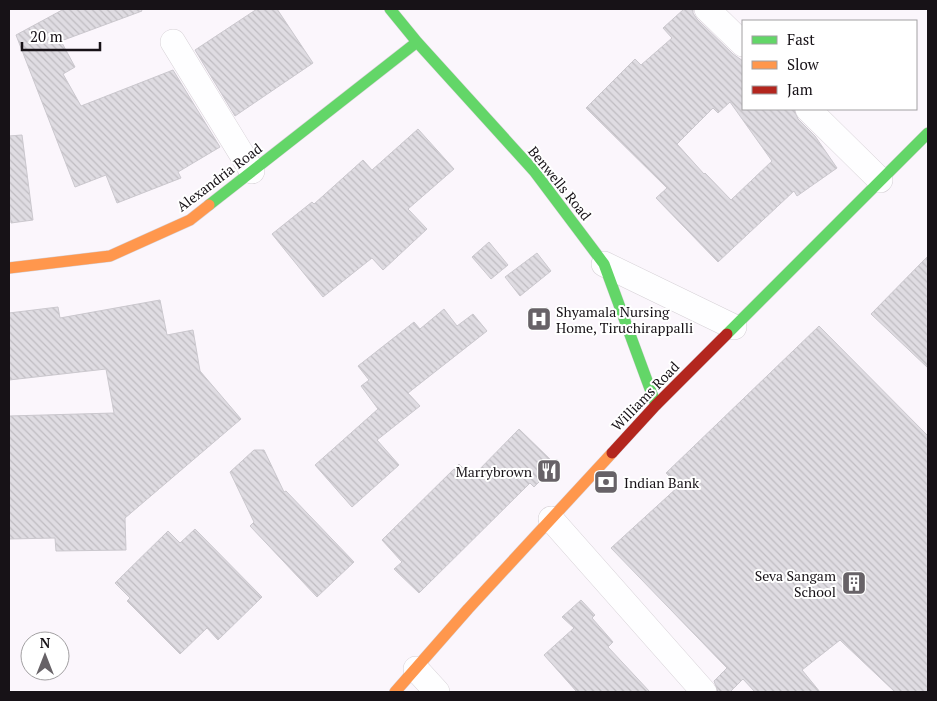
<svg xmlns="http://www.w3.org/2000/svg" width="937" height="701" font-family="'PT Serif',serif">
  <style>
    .building { fill: url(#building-back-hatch); stroke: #cbc8ce; fill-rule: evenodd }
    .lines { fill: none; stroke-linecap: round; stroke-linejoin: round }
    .street-casing { stroke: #d6d1d6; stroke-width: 26 }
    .fast-casing { stroke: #d6d1d6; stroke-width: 12 }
    .slow-casing { stroke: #d6d1d6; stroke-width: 12 }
    .jam-casing { stroke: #d6d1d6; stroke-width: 12 }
    .street { stroke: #fefeff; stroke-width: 25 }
    .fast { stroke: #63d668; stroke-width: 11 }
    .slow { stroke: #ff974d; stroke-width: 11 }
    .jam { stroke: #b3261e; stroke-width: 11 }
    .labels { text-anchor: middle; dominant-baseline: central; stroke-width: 4; stroke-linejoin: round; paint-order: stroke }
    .street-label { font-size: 14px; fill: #171217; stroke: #fff }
    .poi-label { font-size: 14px; fill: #171217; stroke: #fff; text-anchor: start }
  </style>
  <defs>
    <pattern id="building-back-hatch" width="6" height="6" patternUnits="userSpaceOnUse" patternTransform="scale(1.25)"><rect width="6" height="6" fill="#dfdce2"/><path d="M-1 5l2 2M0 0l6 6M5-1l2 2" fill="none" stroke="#bfbcc1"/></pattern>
  </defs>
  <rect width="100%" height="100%" fill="#fbf6fc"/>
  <!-- building -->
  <path class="building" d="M64 9H141L142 11 61 41 75 67 63 74 81 106 173 70 220 147 178 172 181 178 117 203 106 175 75 187 16 35Z
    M257 9H277L313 63 235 116 195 50Z
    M684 9H693V13L697 19 733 54 743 61V109H794L798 119 815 136 837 168 797 196 794 191 718 262 656 198 667 188 586 108 635 59 641 65 672 38 663 28ZM730 102 772 161 731 200 705 173 704 174 677 144 713 108 718 113Z
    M418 129 454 169 408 209 427 229 383 270 372 258 323 297 272 234 312 202 314 204 363 160 372 170Z
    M22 135 33 220 11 223 9 205V136Z
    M489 242 508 265 491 279 472 257Z
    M537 253 551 271 520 296 505 277Z
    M928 256V368L871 314Z
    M160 300 167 335 193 330 200 371 241 419 125 518 126 550 56 551 55 538 9 539V416L114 413 106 369 9 380V313L58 307 60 318Z
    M444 309 457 326 473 314 487 331 408 393 420 406 377 440 399 465 352 507 315 465 378 409 361 386 369 380 358 366 414 322 420 329Z
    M819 326 928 436V692H895L840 640 802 670 820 692H755L743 679 730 692H718L714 681 727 668 611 548 679 486 666 473Z
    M519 429 556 465 534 487 530 483 419 593 394 569 402 562 382 540 459 464 472 477Z
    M254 450H264L284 492 286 491 354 562 317 597 250 526 254 522 230 472Z
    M195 529 262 597 218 640 207 628 180 654 127 601 130 598 115 583 168 531 180 543Z
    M581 600 595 615 592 618 613 642 608 647 650 692H577L544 655 574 628 562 617Z"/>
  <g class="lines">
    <defs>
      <path id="street" d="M707 9 743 44
        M173 42 252 171
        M808 109 880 180
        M604 264 734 327
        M551 519 704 692
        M416 669 437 692"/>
      <path id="fast" d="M390 9 417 42 534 171 604 264 656 405
        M209 205 417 42
        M727 334 928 133"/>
      <path id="slow" d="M9 268 110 256 190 220 209 205
        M395 692 468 609 612 453"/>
      <path id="jam" d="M612 453 656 405 727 334"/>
    </defs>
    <!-- street casing -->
    <use href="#street" class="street-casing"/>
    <!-- fast casing -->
    <use href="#fast" class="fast-casing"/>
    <!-- slow casing -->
    <use href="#slow" class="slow-casing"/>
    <!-- jam casing -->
    <use href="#jam" class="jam-casing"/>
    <!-- street -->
    <use href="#street" class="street"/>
    <!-- fast -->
    <use href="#fast" class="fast"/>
    <!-- slow -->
    <use href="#slow" class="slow"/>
    <!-- jam -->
    <use href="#jam" class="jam"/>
  </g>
  <!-- icons -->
  <defs>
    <symbol id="hospital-square" viewBox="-11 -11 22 22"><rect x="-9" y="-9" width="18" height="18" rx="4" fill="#676267" stroke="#fff"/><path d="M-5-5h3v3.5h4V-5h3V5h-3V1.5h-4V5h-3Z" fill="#fff"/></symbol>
    <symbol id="restaurant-square" viewBox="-11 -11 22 22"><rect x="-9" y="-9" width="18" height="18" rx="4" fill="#676267" stroke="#fff"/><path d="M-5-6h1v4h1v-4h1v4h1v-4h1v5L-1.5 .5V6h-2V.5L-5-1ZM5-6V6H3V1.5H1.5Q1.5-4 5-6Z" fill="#fff"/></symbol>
    <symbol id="bank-square" viewBox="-11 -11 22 22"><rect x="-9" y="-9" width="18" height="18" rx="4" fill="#676267" stroke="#fff"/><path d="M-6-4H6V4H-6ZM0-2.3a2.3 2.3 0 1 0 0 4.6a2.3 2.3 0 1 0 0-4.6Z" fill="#fff"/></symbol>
    <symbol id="building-square" viewBox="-11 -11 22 22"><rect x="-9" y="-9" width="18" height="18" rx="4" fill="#676267" stroke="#fff"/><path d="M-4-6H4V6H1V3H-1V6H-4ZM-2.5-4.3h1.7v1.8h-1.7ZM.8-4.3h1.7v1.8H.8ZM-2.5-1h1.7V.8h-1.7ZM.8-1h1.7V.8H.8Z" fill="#fff"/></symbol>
  </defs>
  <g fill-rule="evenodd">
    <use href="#hospital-square" x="525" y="305" width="28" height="28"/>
    <use href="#restaurant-square" x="535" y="457" width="28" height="28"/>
    <use href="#bank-square" x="592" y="468" width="28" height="28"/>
    <use href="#building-square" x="840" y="569" width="28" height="28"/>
  </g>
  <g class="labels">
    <!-- street labels -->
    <g class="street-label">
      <text transform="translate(219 177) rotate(-37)">Alexandria Road</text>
      <text transform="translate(560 183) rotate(51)">Benwells Road</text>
      <text transform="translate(645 396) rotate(-46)">Williams Road</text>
    </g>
    <!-- poi labels -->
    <g class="poi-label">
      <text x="556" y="311">Shyamala Nursing<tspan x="556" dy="16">Home, Tiruchirappalli</tspan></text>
      <text x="532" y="471" text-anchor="end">Marrybrown</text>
      <text x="624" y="482">Indian Bank</text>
      <text x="836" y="575" text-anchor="end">Seva Sangam<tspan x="836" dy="16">School</tspan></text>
    </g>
  </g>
  <!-- border -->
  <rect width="937" height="701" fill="none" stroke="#171217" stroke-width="20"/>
  <!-- legend -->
  <rect x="742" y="20" width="175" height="90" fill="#ffffff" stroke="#a2a0a2"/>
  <rect x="752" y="36" width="25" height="8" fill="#63d668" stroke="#a2a0a2"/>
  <text x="787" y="45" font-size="15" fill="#171217">Fast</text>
  <rect x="752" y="61" width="25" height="8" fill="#ff974d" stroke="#a2a0a2"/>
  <text x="787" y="70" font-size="15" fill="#171217">Slow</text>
  <rect x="752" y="86" width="25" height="8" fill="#b3261e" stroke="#a2a0a2"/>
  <text x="787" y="95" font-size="15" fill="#171217">Jam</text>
  <!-- north arrow -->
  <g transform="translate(45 656)"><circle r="24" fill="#ffffff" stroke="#a2a0a2"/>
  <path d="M0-4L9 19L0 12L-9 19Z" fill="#676267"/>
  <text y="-8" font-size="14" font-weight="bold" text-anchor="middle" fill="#171217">N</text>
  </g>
  <!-- scale -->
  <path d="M22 42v8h78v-8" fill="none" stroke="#171217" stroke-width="2.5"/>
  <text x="30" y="42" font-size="15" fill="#171217" stroke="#ffffff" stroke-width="4" paint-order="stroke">20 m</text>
</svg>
